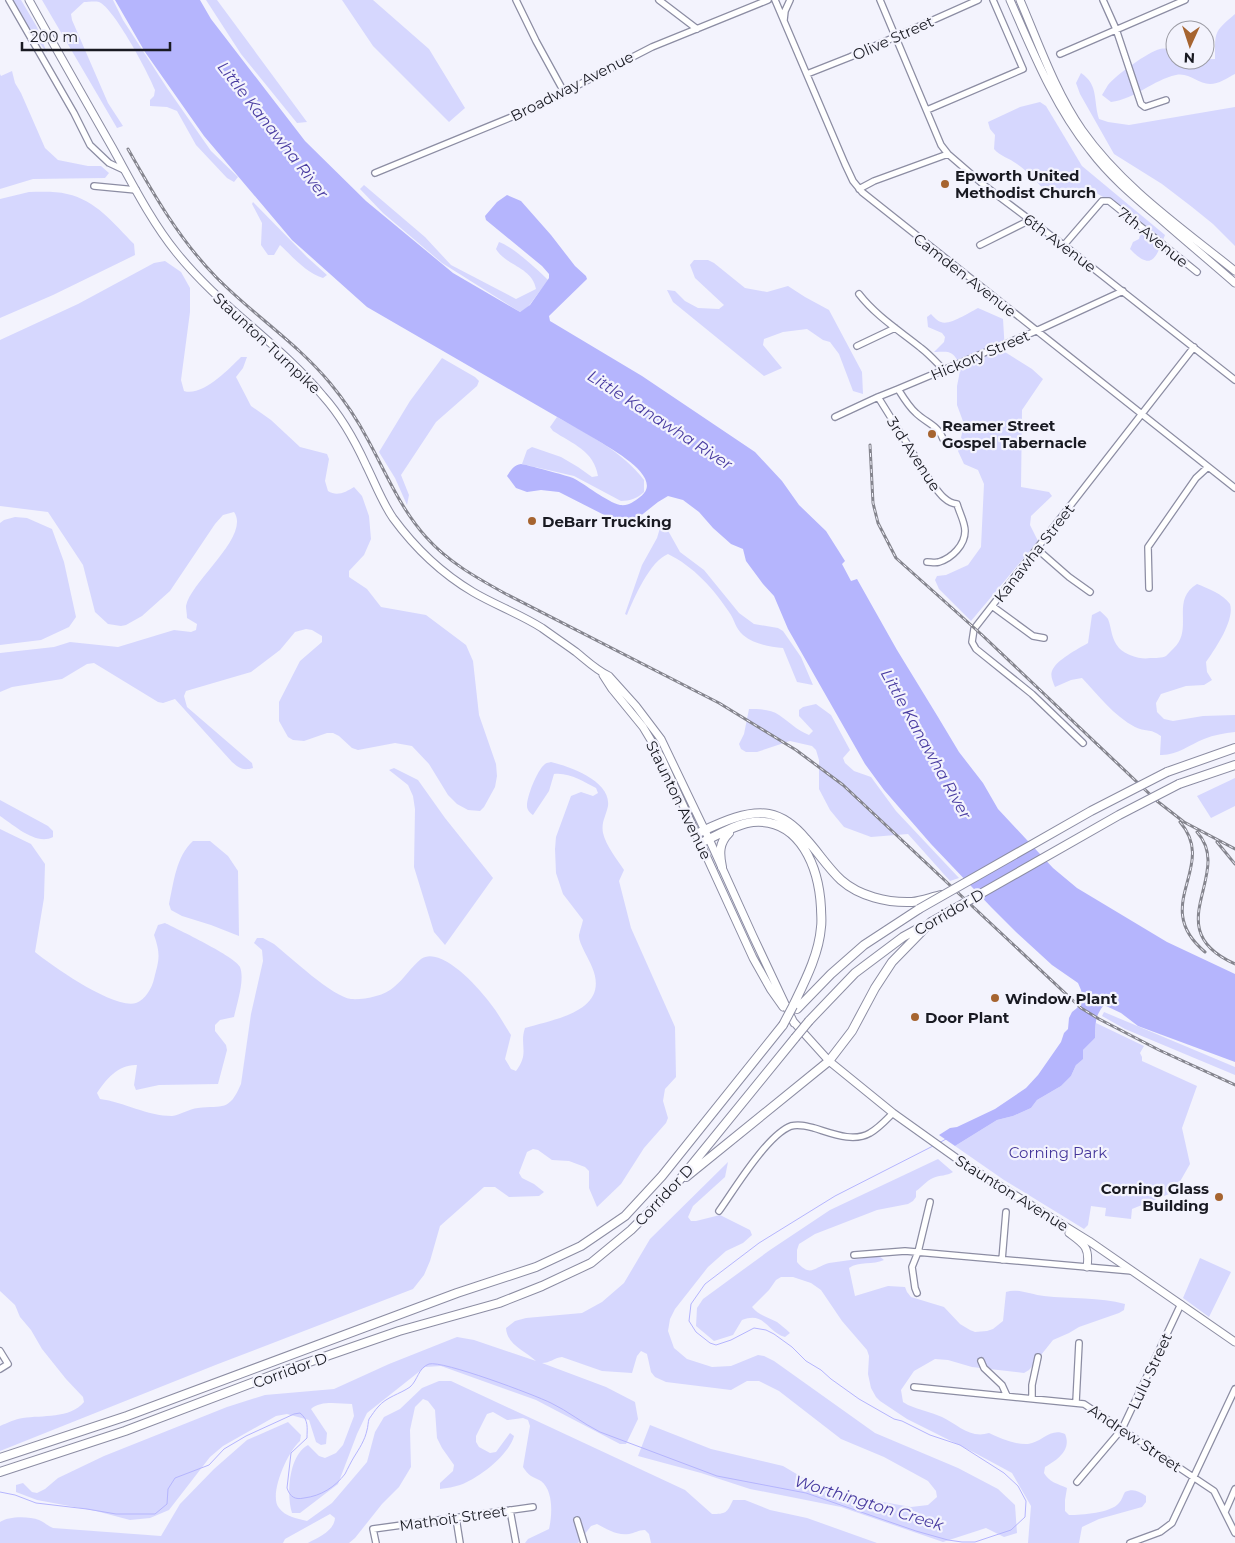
<svg xmlns="http://www.w3.org/2000/svg" width="1235" height="1543" font-family="Montserrat,sans-serif">
  <style>
    .green { fill: #d6d7fe }
    .water { fill: #b5b5fd }
    .lines { fill: none; stroke-linecap: round; stroke-linejoin: round }
    .stream { stroke: #b5b5fd; stroke-width: 1 }
    .minor-casing { stroke: #8c8da3; stroke-width: 8 }
    .major-casing { stroke: #8c8da3; stroke-width: 9 }
    .highway-casing { stroke: #8c8da3; stroke-width: 10 }
    .minor { stroke: #fff; stroke-width: 5.5 }
    .major { stroke: #fff; stroke-width: 7 }
    .highway { stroke: #fff; stroke-width: 8 }
    .rail-casing { stroke: #85858e; stroke-width: 3 }
    .rail { stroke: #f3f3fd; stroke-width: 1; stroke-dasharray: 4; stroke-linecap: butt }
    .highway-bridge-casing { stroke: #8c8da3; stroke-width: 10; stroke-linecap: butt }
    .highway-bridge { stroke: #fff; stroke-width: 8 }
    .poi-dot { fill: #a66430; stroke: #f3f3fd; stroke-width: 2 }
    .labels { text-anchor: middle; dominant-baseline: central; stroke-width: 4.5; stroke-linejoin: round; paint-order: stroke }
    .street-label { font-size: 15px; fill: #191a22; stroke: #f3f3fd }
    .poi-label { font-size: 15px; font-weight: bold; fill: #191a22; stroke: #f3f3fd; text-anchor: start }
    .park-label { font-size: 15px; fill: #45379b; stroke: #f3f3fd }
    .water-label { font-size: 16px; font-style: italic; fill: #493ca1; stroke: #f3f3fd }
  </style>
  <rect width="100%" height="100%" fill="#f3f3fd"/>
  <!-- green -->
  <path class="green" d="M12 0H21L37 27 47 53 20 16Z
    M42 0H113L123 20 167 88 211 151 238 177 234 182 227 178 196 145 177 111 167 107 150 106V100L154 96 155 90C149 74 114 8 99 2 95 1 88 2 84 2L71 14 72 20 108 103 123 126 117 128Z
    M206 0H217L307 122 297 123 241 54Z
    M342 0H373L429 49 465 108 449 122 373 46Z
    M1235 14V74C1227 78 1219 84 1210 84 1198 84 1189 72 1176 75 1153 80 1135 99 1111 102L1102 95C1104 92 1106 88 1108 85 1116 75 1148 52 1160 49 1165 48 1170 49 1175 50V60L1215 59C1215 31 1214 32 1235 14Z
    M12 71 15 83 21 93 45 148 58 160 88 166H101L109 173 105 178 33 179 0 189V74L1 76Z
    M1081 73C1099 85 1093 100 1099 119L1108 122 1129 125 1235 107V246L1213 224 1192 207 1162 184 1114 154 1080 94 1076 83Z
    M1040 102 1046 106 1082 166 1165 235C1156 258 1152 272 1130 249L1133 242 1139 239 1142 226C1133 219 1101 193 1093 192 1082 190 1069 193 1059 199L1052 198C1041 187 1030 173 1017 164 1009 158 1000 156 994 149L995 135 990 129 988 122 1020 107Z
    M364 185 425 237 451 265 516 299 536 289C532 267 506 266 496 249L499 242C513 247 537 269 548 280L528 307 520 312 442 263 383 213 360 189Z
    M29 192C41 192 55 191 67 194 96 200 114 224 134 244L135 255 53 295 0 318V199Z
    M253 202 307 257 327 275 323 278C306 273 292 256 280 245L274 255H268L261 245 262 223 252 204Z
    M694 260H708L714 263 745 288 767 292 788 286 805 297 829 310 862 372 863 394 853 391 839 354 830 342 823 340 807 329 783 332 764 339 763 345 782 368 764 376 673 302 667 290 675 291 685 301 698 308 719 309 724 305 695 278 690 265Z
    M165 261 181 272 190 288V312L181 380 184 391C202 397 229 369 241 357H247L243 368 236 377 251 406 271 420 300 447 327 454 329 459 325 481 328 491C337 497 346 492 354 487L362 496 369 516 371 539 364 555 349 571V577L367 589 381 607 426 615 466 645 473 661 479 715 496 764 497 776 495 787 484 807 480 811 468 810 457 804 448 795 429 764 412 746 395 743 358 750 352 748 339 736 333 733H327L304 741 293 740 288 737 279 721V702L300 661 322 642V636L312 630 306 629 295 632 280 650 251 672 186 691 184 696 187 707 252 763 253 768C243 771 239 768 232 762L175 699 163 703 158 702 94 663 87 664 62 679 12 687 0 692V653L54 647 70 642 118 647 174 630 191 632 196 630 197 624 187 618C187 614 186 609 186 606 191 581 251 536 234 512L223 515 215 524 170 591 142 616 126 625 121 626 108 624 95 612 83 565 48 512 0 506V340L78 304 154 263Z
    M978 308 1003 319 1005 352 1032 369 1043 379 1022 410 1021 487 1049 492 1052 496 1031 516 1030 525 1038 541 971 621 939 589 935 580 937 576 946 575 968 565 981 547 984 484 978 470 964 464 958 451 964 424 957 405V386L961 366C952 351 952 351 934 352L944 342 945 337 942 333 928 327 927 317 931 314C934 317 937 321 941 322 949 326 970 312 978 308Z
    M442 358 475 377 479 381 477 386 436 422 401 475 409 495 407 505 395 478 379 452 410 401Z
    M557 417C588 434 623 452 644 480V492C638 498 630 501 621 501L574 476 522 464 527 450 532 447 561 457 578 467 592 477 598 476C594 451 573 444 553 431L550 427Z
    M15 517 27 518 52 529 64 562 76 617 69 627 41 640 0 645V523L4 520Z
    M666 527 680 552 704 570 739 613 754 624 778 628 783 631 801 657 813 685 797 682 783 648C769 647 754 644 743 635 735 628 735 620 729 612 714 589 693 566 668 554 650 561 634 598 627 615L625 614 642 565 657 538 660 528Z
    M1197 584C1207 588 1223 594 1230 604 1235 620 1215 649 1206 662L1207 672 1212 680 1204 685 1186 686 1161 694 1156 703 1157 712 1164 719 1173 721 1203 716 1235 715V732C1224 733 1214 735 1204 739 1189 745 1176 756 1160 755L1161 736C1150 728 1145 732 1135 727 1114 716 1098 695 1082 678L1071 680 1055 687C1053 682 1050 676 1052 671 1056 660 1078 649 1088 643L1092 615 1100 611C1103 614 1106 616 1108 619 1112 629 1111 639 1119 648 1126 655 1141 660 1150 658 1155 658 1162 658 1166 656 1168 654 1172 650 1174 648 1194 629 1170 600 1197 584Z
    M816 704 831 715 850 750 843 758 845 763 854 771 871 777 896 811 959 878 950 881 908 834 871 837 844 827 830 810 819 789V760L816 750 812 746 790 741 757 752H746L741 749 739 744 744 734 749 709C759 709 771 709 779 715 791 723 795 729 809 735L813 731 799 716V710L803 707Z
    M551 762C571 767 611 781 608 806 606 816 601 822 603 833 606 846 617 859 624 870L619 881 631 928 675 1027 676 1077 665 1089 663 1101 668 1118 666 1123 644 1148 621 1184 597 1207 589 1188V1171L585 1167 569 1161 552 1160 538 1150 533 1149 527 1152 519 1173 522 1178 534 1184 544 1192 539 1196 509 1197 495 1187H484L440 1226 430 1261 424 1275 413 1289 218 1364 0 1451V1426C7 1423 15 1419 23 1418 42 1415 70 1419 84 1402L83 1397 66 1379 42 1349 31 1330 20 1317 15 1305 0 1291V829L31 844 45 864 44 898 35 952C52 966 115 1010 136 1003 145 1000 152 988 154 979 159 960 161 955 154 935L158 925 165 923C177 929 236 957 240 967 245 980 237 1003 234 1017L220 1020 215 1025V1031L226 1045 227 1050 218 1084 159 1085 136 1090 134 1085 137 1065C119 1064 106 1079 97 1093L100 1099C124 1102 147 1116 172 1116 180 1115 189 1109 198 1108 223 1105 229 1112 241 1084L251 1014 263 961 262 950 254 943 257 938H263L274 944C290 957 333 997 351 999 363 1000 385 996 394 987 404 979 411 967 421 959 441 945 479 988 490 1003 498 1013 504 1024 511 1035L505 1059 511 1069 516 1071C530 1053 519 1045 525 1028 555 1019 611 1011 592 967 589 959 578 942 579 935 580 930 582 925 583 920L563 894 556 873 555 849 556 837 571 796 581 792 593 796 598 793 596 788C584 782 569 772 554 774L549 791 533 815C530 813 527 810 527 806 527 796 537 771 544 765 547 762 548 763 551 762Z
    M394 768 418 780 445 818 493 878 445 945 434 932 414 867 415 809 413 796 408 785 389 770Z
    M1235 778V806L1211 818 1197 796Z
    M0 800 48 826 53 831V837C36 846 14 825 0 816Z
    M193 841H210L228 856 238 871 239 936 211 925 182 916 171 910 169 904C174 881 176 857 193 841Z
    M1104 1012 1235 1067V1075L1125 1029 1102 1016Z
    M1096 1023 1144 1046 1140 1053 1142 1057V1061L1197 1086 1182 1128 1190 1164 1174 1192 1132 1209 1131 1219 1105 1216 1106 1208 1091 1206 1088 1225 1084 1229 1004 1180 955 1146 997 1120 1013 1116 1031 1108 1037 1100 1061 1086 1071 1076 1083 1050 1095 1038Z
    M938 1159 953 1172C947 1176 940 1175 933 1178 926 1181 922 1187 916 1191V1197L913 1201 908 1204 877 1210 815 1234 799 1244 797 1250V1262C811 1278 814 1267 829 1263L879 1256 884 1260C873 1265 859 1261 849 1268L855 1296 888 1286 905 1287 907 1292 911 1297 944 1307 960 1324 970 1330 975 1332 987 1331 993 1329 1003 1321 1006 1292C1018 1288 1032 1295 1044 1296 1070 1299 1100 1297 1125 1304L1124 1310 1119 1313 1079 1327 1069 1333 1053 1340 1029 1370 1024 1373 972 1367 948 1360 935 1359 914 1371 901 1390 903 1402 908 1405C919 1410 931 1412 942 1417 957 1424 970 1439 989 1433 1000 1438 1015 1445 1028 1444 1042 1442 1051 1427 1065 1434 1072 1450 1057 1460 1045 1467L1044 1473C1049 1482 1058 1484 1067 1488L1065 1500V1511L1069 1515C1082 1515 1111 1513 1119 1503 1122 1500 1123 1495 1125 1492 1133 1488 1139 1491 1146 1496V1502L1142 1507 1099 1519 1082 1527 1079 1543H1028L1031 1506 1012 1473 975 1453 907 1419 880 1401 876 1397 871 1388 868 1374 869 1356 867 1350 842 1321 821 1290 811 1283 793 1277H781L776 1280 769 1290 752 1307C758 1315 768 1317 777 1322 781 1325 786 1329 790 1333L785 1337C767 1332 765 1311 742 1320L733 1335 714 1341 696 1326 697 1308 703 1299 770 1250 830 1210Z
    M728 1162 725 1177 693 1206 688 1217 691 1221H696L720 1215 750 1230 752 1235 743 1243 726 1251 708 1267 675 1309 670 1319 668 1331 674 1348 687 1359 712 1367 731 1366 758 1355 764 1356 774 1361 875 1433 958 1468 998 1489 1015 1505 1017 1533 1004 1537 986 1528 943 1542 841 1507 750 1489 701 1473 638 1456 650 1425 711 1449 783 1466 817 1486 839 1494 911 1507 928 1505 937 1497 936 1491 928 1481 884 1457 841 1439 779 1391 759 1381H747L731 1390 666 1382 655 1377 651 1372 647 1354 641 1351 637 1356 632 1373 602 1371 562 1357C554 1358 550 1363 542 1363L606 1387 635 1402 638 1419 626 1444H620L536 1400 441 1366 425 1367 367 1413 357 1434 338 1484 300 1513H292C286 1494 289 1455 308 1445L319 1456 325 1458 336 1453 343 1445 354 1416 352 1404C339 1404 321 1400 311 1409L327 1433 326 1444 321 1445 316 1442 309 1420 287 1414 276 1416 223 1446 210 1457 169 1510 150 1518 130 1520 96 1511 37 1500 16 1492V1485L23 1483 32 1492 37 1493 45 1489 58 1478 104 1456 227 1407 265 1395 334 1389 389 1364 457 1337 474 1340 536 1361C525 1351 507 1345 506 1328L515 1321 526 1318 582 1313 602 1302 624 1283 650 1239Z
    M1200 1258 1231 1272 1209 1317 1183 1298Z
    M439 1381H451L685 1490 712 1514C726 1514 727 1513 733 1500H745L770 1510 807 1518 877 1543H651L649 1534 645 1530C638 1530 635 1533 629 1534 617 1536 607 1529 597 1524L591 1526 578 1543H525L528 1539 549 1529C552 1516 554 1491 541 1481 538 1479 534 1478 531 1476 528 1474 525 1470 523 1467L530 1426 528 1420 523 1418 507 1420 493 1412 487 1414 476 1436V1442L479 1447 490 1453 496 1452 510 1433 514 1436C509 1455 478 1479 460 1485 454 1487 447 1488 440 1489V1483L453 1471 454 1465 442 1448 437 1438 435 1410 428 1401 423 1399 415 1407 410 1430 411 1467 399 1487 382 1504 355 1538 349 1543H308C319 1537 334 1531 335 1518L330 1514 285 1539 283 1543H0V1522C8 1516 29 1516 39 1520 44 1522 48 1526 53 1528L161 1536 180 1504 214 1469 247 1440 288 1422 301 1435 300 1441C288 1451 268 1495 279 1508 286 1517 296 1518 307 1521L332 1503 367 1462 375 1432 384 1417 400 1409 422 1388Z"/>
  <!-- water -->
  <path class="water" d="M115 0H200L211 19 305 141 366 201 453 273 520 312 530 305 549 278V274L542 266 486 220 485 216 497 202 507 195 521 201 551 235 575 266 586 276 587 279 549 316 550 321 642 376 755 452 782 481 799 505 826 531 845 561 842 564 851 581 857 579 897 650 938 717 959 752 983 783 998 809 1053 868 1077 888 1167 942 1235 974V1062L1138 1026 1121 1013 1104 1005C1094 1017 1096 1023 1095 1038L1083 1050V1059L1076 1065 1071 1076 1061 1086 1037 1100 1031 1108 1013 1116 997 1120 955 1146 939 1135 950 1128 957 1127 995 1109 1026 1088 1038 1075 1061 1042 1064 1033 1068 1029 1069 1018 1072 1012 1077 1008 1082 996 1081 990 1078 983 1052 965 1016 932 991 907 931 844 884 790 865 764 788 629 774 596 763 584 746 561 743 549 731 544 713 528 699 512 683 500 668 496 658 502 629 525 620 523 559 492 541 490 527 492 516 488 507 476C511 470 514 465 521 464 524 464 568 476 573 478 585 484 607 502 620 505 629 506 633 502 640 497 666 478 611 449 597 440L367 307 292 240 204 136 145 52Z"/>
  <g class="lines">
    <!-- stream -->
    <path class="stream" d="M939 1143 946 1139
      M0 1492 15 1495 36 1503 87 1509 116 1514H155L167 1504 168 1489 175 1478 209 1465 224 1449 246 1436 294 1414 300 1413C309 1420 307 1428 307 1438L291 1453 287 1488C290 1497 295 1500 304 1498 321 1496 335 1487 345 1474 348 1468 351 1462 354 1457 359 1449 365 1440 367 1430 368 1427 368 1422 369 1419 372 1415 375 1410 378 1407 386 1397 400 1394 410 1387 418 1380 418 1368 429 1364 442 1360 535 1395 551 1403 568 1411 582 1423 600 1432L717 1476 806 1493 916 1531 948 1540 962 1542H975L1011 1530 1025 1517 1026 1501 1018 1486 1004 1473 960 1445 930 1435 902 1421 894 1419 859 1399 831 1379 821 1370 806 1361 792 1347 774 1334 766 1330 754 1328 731 1340 716 1345 710 1343 696 1332 689 1321 691 1304 705 1284 759 1243 835 1196 933 1146"/>
    <defs>
      <path id="minor" d="M9 0 74 113 90 145 109 163 124 170
        M516 0 536 41 564 92
        M659 0 697 29
        M775 0 845 164 853 181 862 192 1235 488
        M880 0 941 145 948 154 985 186 1070 250 1235 380
        M1103 0 1116 29 1141 104 1145 107 1166 100
        M784 20 785 11 790 0
        M1060 54 1185 0
        M807 74 850 57 978 0
        M927 110 1023 69 993 0
        M375 173 519 114 555 97 652 47 768 0
        M94 186 136 190
        M859 189 874 181 948 154
        M980 245 1030 220
        M1064 245 1102 201H1109L1197 272
        M859 294C876 316 900 331 921 348 929 354 936 362 944 370
        M857 346 895 328
        M898 389C903 397 909 407 916 413 925 422 939 426 943 439
        M878 397 931 482C938 491 945 503 957 504 959 512 965 522 965 531 965 545 952 558 939 562 935 563 931 562 927 562
        M835 417 878 397 898 389 1036 331 1123 291
        M1037 549 1069 577 1090 592
        M1149 588 1148 547 1196 478 1208 467
        M992 606 1033 636 1044 638
        M1083 743 1032 694 976 649 972 642 974 629 1194 347
        M719 1211C734 1190 767 1135 791 1126 799 1124 806 1126 814 1128 831 1133 853 1143 870 1133 879 1128 886 1120 893 1113
        M854 1255 905 1251 1132 1271
        M1002 1260 1006 1212
        M917 1293 915 1288 912 1267 918 1252 930 1202
        M0 1351 8 1364 0 1369
        M981 1361 984 1368 1002 1385 1007 1396
        M914 1387 1084 1404 1214 1491 1235 1533
        M1032 1398V1385L1038 1357
        M1076 1402 1079 1343
        M1077 1482 1122 1429 1181 1304
        M510 1510 516 1543
        M1225 1512 1235 1489
        M456 1518 460 1543
        M577 1520 584 1543
        M376 1543 373 1529 533 1507
        M1130 1543 1160 1532 1172 1523 1235 1389"/>
      <path id="major" d="M29 0C56 49 84 98 112 147 132 183 151 221 176 252 219 306 279 343 323 396 341 416 355 441 366 465 375 483 382 502 393 518 415 548 441 573 473 592 495 605 520 614 542 628 553 636 565 644 576 652 586 660 596 670 609 676L636 706 661 739 709 839 753 936 794 1023
        M1010 0C1033 52 1054 105 1090 150 1111 178 1137 199 1163 221 1187 242 1211 262 1235 283
        M1020 0C1039 44 1055 91 1082 130 1122 187 1182 228 1235 271
        M603 675 612 689 643 727 661 757 753 958 771 990 783 1007
        M792 1020 829 1061 893 1113 963 1163 1089 1241 1235 1342
        M1069 1233C1084 1244 1090 1247 1087 1267"/>
      <path id="highway" d="M1167 772 1235 748
        M1179 784 1235 765
        M696 834C718 824 745 810 769 814 785 817 796 827 806 839 818 852 828 868 841 880 859 896 887 903 912 902 922 901 932 897 942 895
        M700 843C717 836 735 824 753 822 801 818 819 869 821 908 821 914 822 921 821 927 819 954 805 981 793 1006
        M722 867C719 853 719 843 729 833
        M797 1009 831 974 864 945 919 909
        M809 1021 855 973 903 937 923 926
        M686 1177 829 1061 852 1031 875 988 892 962 931 922
        M0 1458 127 1416 457 1293 536 1267 581 1246 625 1216 662 1176 783 1025
        M0 1472 125 1431 286 1370 399 1331 499 1303 542 1286 591 1263 631 1230 673 1188 795 1038"/>
    </defs>
    <!-- minor casing -->
    <use href="#minor" class="minor-casing"/>
    <!-- major casing -->
    <use href="#major" class="major-casing"/>
    <!-- highway casing -->
    <use href="#highway" class="highway-casing"/>
    <!-- minor -->
    <use href="#minor" class="minor"/>
    <!-- major -->
    <use href="#major" class="major"/>
    <!-- highway -->
    <use href="#highway" class="highway"/>
    <defs>
      <path id="rail" d="M128 149C154 195 179 239 216 277 252 314 297 343 330 383 345 401 357 419 368 440 386 473 400 508 426 537 448 562 477 578 506 594L719 703 796 750 843 785 1081 1008 1099 1019 1159 1050 1235 1085
        M870 445 873 503 878 523 896 558 981 634 1157 801 1184 822 1235 849
        M1180 822C1219 867 1149 905 1205 952
        M1197 832C1235 874 1156 929 1235 964
        M1217 842 1235 864"/>
    </defs>
    <!-- rail casing -->
    <use href="#rail" class="rail-casing"/>
    <!-- rail -->
    <use href="#rail" class="rail"/>
    <defs>
      <path id="highway-bridge" d="M919 909 1091 811 1167 772
        M931 922 1119 815 1179 784
        M783 1025 793 1006
        M795 1038 809 1021"/>
    </defs>
    <!-- highway-bridge casing -->
    <use href="#highway-bridge" class="highway-bridge-casing"/>
    <!-- highway-bridge -->
    <use href="#highway-bridge" class="highway-bridge"/>
  </g>
  <!-- markers -->
  <g class="poi-dot">
    <circle cx="945" cy="184" r="5"/>
    <circle cx="932" cy="434" r="5"/>
    <circle cx="532" cy="521" r="5"/>
    <circle cx="995" cy="998" r="5"/>
    <circle cx="915" cy="1017" r="5"/>
    <circle cx="1219" cy="1197" r="5"/>
  </g>
  <g class="labels">
    <!-- street labels -->
    <g class="street-label">
      <text transform="translate(893 38) rotate(-24)">Olive Street</text>
      <text transform="translate(572 86) rotate(-27)">Broadway Avenue</text>
      <text transform="translate(1153 237) rotate(39)">7th Avenue</text>
      <text transform="translate(1060 243) rotate(37)">6th Avenue</text>
      <text transform="translate(965 275) rotate(38)">Camden Avenue</text>
      <text transform="translate(267 343) rotate(43)">Staunton Turnpike</text>
      <text transform="translate(980 355) rotate(-23)">Hickory Street</text>
      <text transform="translate(914 454) rotate(57)">3rd Avenue</text>
      <text transform="translate(1034 553) rotate(-52)">Kanawha Street</text>
      <text transform="translate(679 800) rotate(64)">Staunton Avenue</text>
      <text transform="translate(949 912) rotate(-30)">Corridor D</text>
      <text transform="translate(1012 1193) rotate(32)">Staunton Avenue</text>
      <text transform="translate(664 1195) rotate(-47)">Corridor D</text>
      <text transform="translate(290 1370) rotate(-20)">Corridor D</text>
      <text transform="translate(1150 1371) rotate(-65)">Lulu Street</text>
      <text transform="translate(1135 1438) rotate(34)">Andrew Street</text>
      <text transform="translate(453 1518) rotate(-8)">Mathoit Street</text>
    </g>
    <!-- poi labels -->
    <g class="poi-label">
      <text x="955" y="175">Epworth United<tspan x="955" dy="17">Methodist Church</tspan></text>
      <text x="942" y="425">Reamer Street<tspan x="942" dy="17">Gospel Tabernacle</tspan></text>
      <text x="542" y="521">DeBarr Trucking</text>
      <text x="1005" y="998">Window Plant</text>
      <text x="925" y="1017">Door Plant</text>
      <text x="1209" y="1188" text-anchor="end">Corning Glass<tspan x="1209" dy="17">Building</tspan></text>
    </g>
    <!-- park labels -->
    <g class="park-label">
      <text x="1058" y="1152">Corning Park</text>
    </g>
    <!-- water labels -->
    <g class="water-label">
      <text transform="translate(273 130) rotate(52)">Little Kanawha River</text>
      <text transform="translate(660 420) rotate(33)">Little Kanawha River</text>
      <text transform="translate(926 744) rotate(61)">Little Kanawha River</text>
      <text transform="translate(869 1503) rotate(17)">Worthington Creek</text>
    </g>
  </g>
  <!-- north arrow -->
  <g transform="translate(1190 45) rotate(183)"><circle r="24" fill="#f3f3fd" stroke="#9c9ca5"/>
  <path d="M0-4L9 19L0 12L-9 19Z" fill="#a66430"/>
  <text y="-8" font-size="14" font-weight="bold" text-anchor="middle" fill="#191a22">N</text>
  </g>
  <!-- scale -->
  <path d="M22 42v8h148v-8" fill="none" stroke="#191a22" stroke-width="2.5"/>
  <text x="30" y="42" font-size="15" fill="#191a22" stroke="#f3f3fd" stroke-width="4" paint-order="stroke">200 m</text>
</svg>
